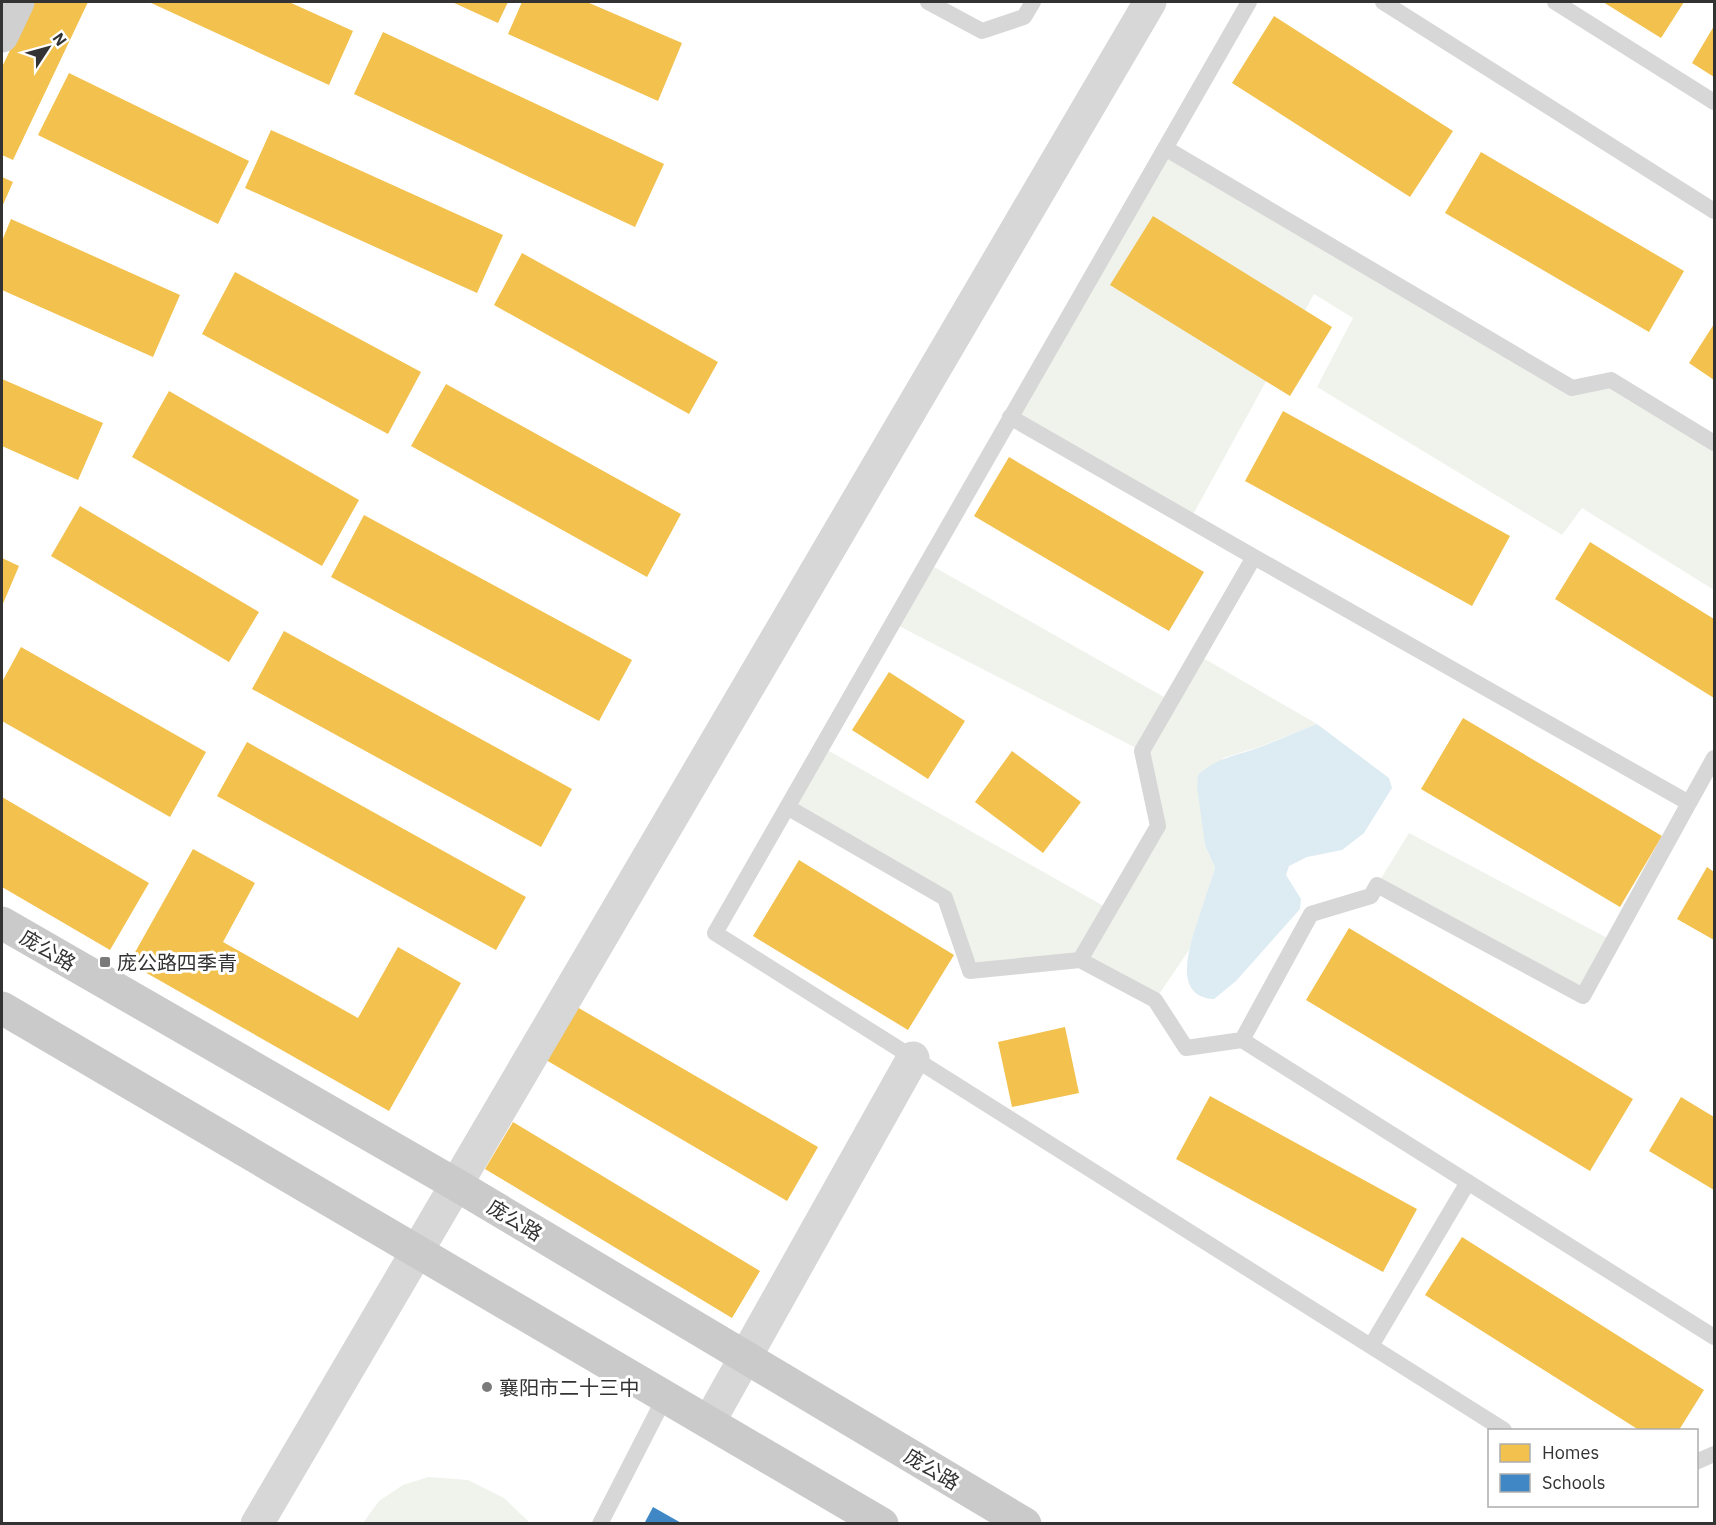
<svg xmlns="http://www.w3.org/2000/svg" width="1716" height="1525" font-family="'IBM Plex Sans','Noto Sans SC',sans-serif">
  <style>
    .green { fill: #f0f3ec }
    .water { fill: #ddebf2 }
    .homes { fill: #f2c14e }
    .schools { fill: #3f88c5 }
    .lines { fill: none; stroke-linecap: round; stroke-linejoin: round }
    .service { stroke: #d7d7d7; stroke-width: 16 }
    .minor { stroke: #d7d7d7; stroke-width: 33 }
    .secondary { stroke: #d0d0d0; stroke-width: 33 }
    .primary { stroke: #cacaca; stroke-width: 33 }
    .poi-dot { fill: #7a7a7a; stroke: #fff; stroke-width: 2 }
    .labels { text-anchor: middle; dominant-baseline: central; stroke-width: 6; stroke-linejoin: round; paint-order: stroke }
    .street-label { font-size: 20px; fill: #333; stroke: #fff }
    .poi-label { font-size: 20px; fill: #333; stroke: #fff; text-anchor: start }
  </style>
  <rect width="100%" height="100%" fill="#fff"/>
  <!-- green -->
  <path class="green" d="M1165 148 1572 388 1611 380 1714 443V590L1582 508 1562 535 1317 387 1353 318 1314 294 1190 520 1010 417Z
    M927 563 1171 701 1198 655 1317 724 1262 746 1223 758 1205 845 1215 868 1189 950 1155 1000 1080 960 970 971 945 898 787 807 822 747 1109 909 1158 826 1142 751 893 623Z
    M1409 833 1613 941 1583 996 1377 885Z
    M428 1477 468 1480 504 1498 530 1523H363L379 1501 403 1485Z"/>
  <!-- water -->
  <path class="water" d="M1317 724 1389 778 1392 788 1364 833 1342 850 1307 857 1289 866 1286 875 1301 899 1300 909 1236 981 1214 999C1170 997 1191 942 1199 917 1204 901 1210 884 1215 868L1205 845 1197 787 1198 775C1217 757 1240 755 1263 746 1281 739 1299 731 1317 724Z"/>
  <!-- homes -->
  <path class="homes" d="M33 2H88L13 160 2 155V67Z
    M149 2H289L353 31 329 85Z
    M452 2H508L498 23Z
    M522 2H587L682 43 658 101 508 34Z
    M1603 2H1684L1661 38Z
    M1274 16 1453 131 1410 197 1232 83Z
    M1714 26V77L1692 63Z
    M383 32 664 164 635 227 354 94Z
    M69 73 249 161 218 224 38 135Z
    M271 130 503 235 477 293 245 188Z
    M1481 152 1684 271 1649 332 1445 213Z
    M2 177 13 182 2 207Z
    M1153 216 1332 327 1290 396 1110 285Z
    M11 219 180 295 153 357 2 290V241Z
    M522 253 718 362 689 414 494 305Z
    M235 272 421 372 388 434 202 334Z
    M1714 324V380L1689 363Z
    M2 379 103 423 78 480 2 446Z
    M446 384 681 514 647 577 411 446Z
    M169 391 359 500 322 566 132 457Z
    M1283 411 1510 536 1472 606 1245 481Z
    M1009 457 1204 572 1169 631 974 516Z
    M80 506 259 612 229 662 51 556Z
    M364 515 632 660 599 721 331 577Z
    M1590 542 1714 619V698L1555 599Z
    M2 558 19 566 2 606Z
    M284 631 572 789 541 847 252 689Z
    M21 647 206 752 170 817 2 721V682Z
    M889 672 965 721 928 779 852 730Z
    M1463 718 1662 836 1620 907 1421 789Z
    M247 742 526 897 496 950 217 796Z
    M1012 751 1081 802 1043 853 975 802Z
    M2 797 149 883 110 950 2 887Z
    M193 849 255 883 223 942 358 1018 398 947 461 983 389 1111 129 963Z
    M799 860 954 955 908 1030 753 936Z
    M1707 867 1714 872V940L1677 919Z
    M1349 928 1633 1099 1590 1171 1306 1000Z
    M577 1007 818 1147 787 1201 546 1060Z
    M1065 1027 1079 1093 1012 1107 998 1042Z
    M1210 1096 1417 1209 1383 1272 1176 1159Z
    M1681 1097 1714 1117V1190L1649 1151Z
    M513 1122 760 1271 732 1318 485 1169Z
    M1462 1237 1704 1390 1679 1430H1639L1425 1295Z"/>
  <!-- schools -->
  <path class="schools" d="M653 1507 683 1524H644Z"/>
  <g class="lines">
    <!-- service -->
    <path class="service" d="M928 2 982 31 1024 17 1033 2
      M1249 2 715 933 1504 1430
      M1383 2 1714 211
      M1555 2 1714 102
      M1165 148 1572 388 1611 380 1714 443
      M1689 803 1714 758
      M787 807 945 898 970 971 1080 960 1158 826 1142 751 1254 557 1010 417
      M1080 960 1155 1000 1186 1048 1242 1040 1311 914 1371 896 1377 885 1583 996 1689 803 1254 557
      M1242 1040 1714 1337
      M1371 1346 1468 1182
      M1696 1462 1714 1454
      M600 1524 665 1397"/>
    <!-- minor -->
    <path class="minor" d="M709 1422 913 1058
      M257 1524 1150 2"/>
    <!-- secondary -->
    <path class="secondary" d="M2 36 18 2"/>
    <!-- primary -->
    <path class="primary" d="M2 923 455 1184 1025 1524
      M2 1008 882 1524"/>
  </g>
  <!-- markers -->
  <g class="poi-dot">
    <rect x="99" y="956" width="12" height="12" rx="3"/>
    <circle cx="487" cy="1387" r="6"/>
  </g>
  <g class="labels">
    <!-- street labels -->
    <g class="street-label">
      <text transform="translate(48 950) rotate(30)">庞公路</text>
      <text transform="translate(515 1220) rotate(31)">庞公路</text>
      <text transform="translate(932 1469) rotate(31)">庞公路</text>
    </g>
    <!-- poi labels -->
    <g class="poi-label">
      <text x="117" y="962">庞公路四季青</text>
      <text x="499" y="1387">襄阳市二十三中</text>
    </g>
  </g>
  <!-- border -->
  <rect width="1716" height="1525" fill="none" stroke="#333333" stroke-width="6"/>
  <!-- legend -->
  <rect x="1488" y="1429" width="210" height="78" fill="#ffffff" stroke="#adadad" stroke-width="1.5"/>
  <rect x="1500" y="1444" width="30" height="18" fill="#f2c14e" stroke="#adadad" stroke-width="1.5"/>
  <text x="1542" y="1459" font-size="18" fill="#333333">Homes</text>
  <rect x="1500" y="1474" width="30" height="18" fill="#3f88c5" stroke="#adadad" stroke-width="1.5"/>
  <text x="1542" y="1489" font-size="18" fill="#333333">Schools</text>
  <!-- north arrow -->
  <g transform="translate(48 48) rotate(54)" stroke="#ffffff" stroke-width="4.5" paint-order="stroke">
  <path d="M0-4.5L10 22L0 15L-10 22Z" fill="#333333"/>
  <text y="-9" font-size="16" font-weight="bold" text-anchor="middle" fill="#333333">N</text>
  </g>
</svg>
